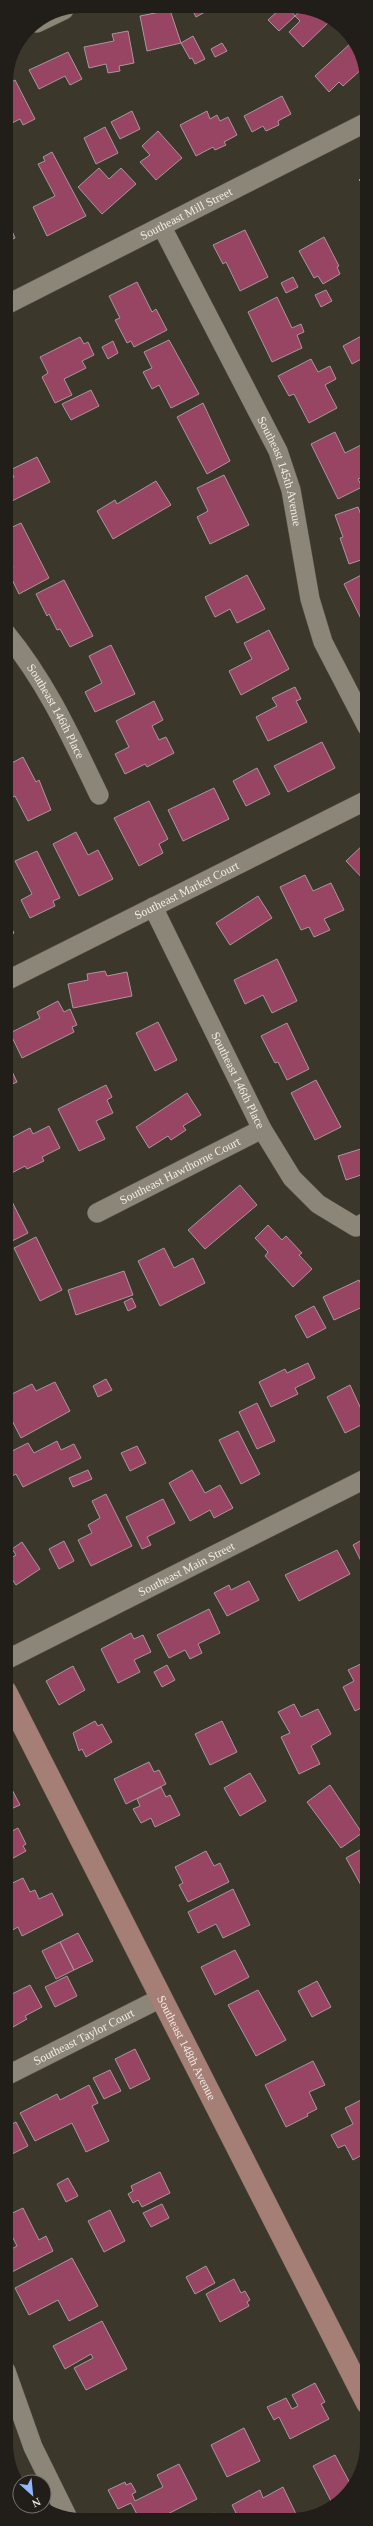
<svg xmlns="http://www.w3.org/2000/svg" width="373" height="2526" font-family="Georgia,serif">
  <style>
    .building { fill: #984564; stroke: #a7979b }
    .lines { fill: none; stroke-linecap: round; stroke-linejoin: round }
    .street-casing { stroke: #585349; stroke-width: 20 }
    .secondary-casing { stroke: #585349; stroke-width: 23 }
    .street { stroke: #8c8678; stroke-width: 19 }
    .secondary { stroke: #a57e75; stroke-width: 22 }
    .labels { text-anchor: middle; dominant-baseline: central; stroke-width: 3.5; stroke-linejoin: round; paint-order: stroke }
    .street-label { font-size: 12px; fill: #efebe4; stroke: #211e19 }
  </style>
  <rect width="100%" height="100%" fill="#3c372b"/>
  <!-- building -->
  <path class="building" d="M191 7H203L205 12 196 17Z
    M281 8H289L295 16 279 31 268 20Z
    M302 8 310 9 330 21 303 47 289 32 300 21 295 16Z
    M170 10 181 43 147 51 140 16Z
    M128 31 134 63 119 66 120 71 108 73 106 64 89 68 84 47 114 41 112 34Z
    M193 36 205 59 195 64 192 58 190 59 181 43Z
    M352 42 363 68 343 86 339 82 329 92 315 76Z
    M222 43 227 51 215 57 211 49Z
    M68 52 82 79 70 85 65 76 39 89 29 70Z
    M15 80 35 119 23 125 20 119 10 124 6 116V85Z
    M282 96 291 114 278 121 279 125 266 131 263 126 252 132 244 116Z
    M132 111 140 129 120 139 111 122Z
    M207 111 210 119 217 115 220 121 228 117 237 135 224 142 226 145 215 150 213 147 196 156 180 125Z
    M105 127 118 153 96 164 84 138Z
    M158 131 182 158 156 180 140 162 150 155 142 146Z
    M52 152 86 216 47 236 33 207 55 196 38 164 45 161 43 157Z
    M99 168 109 179 121 168 136 184 102 214 78 187Z
    M367 172V187L359 180Z
    M8 222 15 238 6 242V223Z
    M245 230 268 277 240 291 226 262 223 264 213 245Z
    M324 237 339 266 337 267 340 274 323 284 318 276 314 278 299 251Z
    M293 277 298 287 286 293 281 283Z
    M137 282 152 312 156 309 167 330 134 347 131 341 127 343 115 320 120 318 109 296Z
    M326 290 332 301 321 307 315 295Z
    M277 297 292 328 301 324 304 332 297 335 302 348 272 362 248 312Z
    M365 334 367 339V356L352 364 343 346Z
    M80 337 84 344 88 342 94 355 82 361 86 368 64 379 72 395 55 403 42 377 48 373 40 357Z
    M169 340 199 394 171 408 159 385 152 389 143 372 152 368 144 352Z
    M113 341 118 353 108 359 102 347Z
    M311 359 318 372 330 366 336 379 325 385 337 408 309 423 294 394 289 396 278 376Z
    M91 390 99 406 71 420 62 404Z
    M203 403 230 461 207 474 177 417Z
    M335 432 345 453 363 444 367 451V475L358 479 362 487 338 499 311 444Z
    M37 457 50 482 8 503 6 481 14 477 10 470Z
    M224 475 249 525 210 544 197 517 208 511 197 488Z
    M156 481 171 505 113 539 97 511 115 500 117 504Z
    M358 507 367 531V558L349 564 340 538 343 537 335 515Z
    M21 523 49 578 19 594 8 571 13 568 6 553 8 551 6 530Z
    M367 572V626L365 627 344 584Z
    M247 575 265 609 237 623 230 609 215 617 205 597Z
    M64 580 93 636 70 647 60 629 57 630 49 614 47 616 36 594Z
    M269 630 289 669 241 695 229 671 252 659 244 643Z
    M111 645 135 694 95 712 85 692 102 683 89 656Z
    M295 687 301 699 296 701 307 722 268 741 256 717 277 706 272 698Z
    M154 701 163 720 152 726 159 740 166 737 174 753 147 767 145 764 125 774 115 754 129 747 116 721Z
    M6 714 10 722 6 724Z
    M322 742 335 768 288 792 274 766Z
    M23 757 36 782 39 780 51 810 28 821 15 796 11 798 6 788V766Z
    M257 768 270 794 246 806 233 781Z
    M214 788 229 819 183 841 168 810Z
    M149 801 168 839 159 844 163 853 139 866 114 818Z
    M76 832 88 855 98 850 113 879 79 896 53 844Z
    M365 843 367 846V883L346 861Z
    M37 851 60 898 53 901 55 906 30 918 21 900 32 894 15 861Z
    M305 875 313 891 331 883 344 910 324 919 330 930 314 937 309 927 301 930 280 887Z
    M258 896 272 918 230 945 216 923Z
    M6 918 14 933 6 938Z
    M277 959 297 1001 272 1013 263 995 245 1004 234 980Z
    M105 971 107 976 127 972 132 996 73 1008 68 984 88 980 87 974Z
    M58 1001 64 1012 70 1009 77 1025 72 1027 74 1032 22 1058 10 1033 40 1018 37 1012Z
    M158 1022 177 1060 155 1071 136 1033Z
    M287 1023 309 1069 287 1080 278 1062 275 1063 261 1036Z
    M6 1059 17 1082 6 1087Z
    M316 1080 341 1127 315 1140 291 1093Z
    M106 1085 112 1097 107 1100 113 1113 96 1121 105 1139 79 1151 58 1109Z
    M187 1093 201 1115 183 1126 186 1130 171 1140 168 1136 149 1148 136 1127Z
    M49 1126 60 1148 42 1157 44 1161 27 1169 25 1166 6 1176V1148L12 1144 9 1139 30 1128 33 1134Z
    M367 1147V1173L346 1180 338 1156Z
    M240 1185 257 1205 205 1249 188 1230Z
    M6 1190 28 1233 6 1244Z
    M268 1225 282 1240 286 1236 302 1253 299 1255 312 1269 293 1287 265 1256 268 1252 255 1238Z
    M36 1237 62 1290 40 1301 14 1248Z
    M164 1248 174 1268 193 1258 205 1283 160 1306 138 1261Z
    M124 1271 133 1295 76 1315 68 1290Z
    M359 1280 365 1293 367 1292V1305L334 1320 323 1297Z
    M132 1298 136 1307 128 1311 124 1302Z
    M314 1306 326 1328 307 1338 295 1316Z
    M308 1363 315 1378 295 1388 298 1394 271 1407 259 1382 285 1369 287 1373Z
    M106 1379 112 1390 98 1397 93 1386Z
    M55 1382 70 1411 21 1438 6 1409V1397L32 1384 36 1391Z
    M350 1385 367 1422 345 1433 327 1397Z
    M367 1387V1399L362 1390Z
    M257 1403 275 1441 257 1449 239 1412Z
    M238 1431 260 1474 241 1484 219 1440Z
    M57 1441 61 1450 74 1444 81 1458 23 1487 16 1474 6 1479V1454L28 1443 34 1453Z
    M137 1446 146 1463 130 1471 121 1453Z
    M88 1470 92 1479 73 1487 69 1478Z
    M192 1470 205 1493 220 1485 233 1508 214 1518 210 1510 190 1521 169 1483Z
    M106 1494 132 1546 91 1566 78 1540 92 1533 88 1525 100 1518 92 1501Z
    M163 1499 175 1523 147 1537 151 1545 142 1549 126 1517Z
    M367 1537V1573L353 1545Z
    M64 1541 74 1561 59 1569 49 1549Z
    M22 1542 40 1569 16 1585 6 1570V1561L16 1555 12 1549Z
    M337 1550 350 1574 299 1601 285 1575Z
    M249 1581 259 1600 227 1616 214 1593 229 1585 231 1590Z
    M209 1609 220 1633 198 1644 202 1653 190 1659 185 1650 169 1658 157 1635Z
    M131 1633 134 1639 143 1635 151 1652 134 1660 140 1672 118 1683 101 1649Z
    M363 1663 367 1671V1705L355 1711 343 1687 354 1681 348 1670Z
    M167 1665 175 1680 162 1687 154 1672Z
    M73 1666 85 1690 59 1705 46 1681Z
    M294 1704 301 1717 318 1709 331 1734 311 1746 320 1764 299 1774 281 1737 290 1733 278 1712Z
    M95 1721 98 1726 102 1724 112 1742 86 1757 82 1749 79 1751 73 1733Z
    M222 1721 237 1752 210 1765 195 1734Z
    M149 1762 154 1772 159 1770 166 1784 126 1804 114 1779Z
    M250 1773 266 1801 240 1816 224 1788Z
    M6 1778 20 1805 6 1811Z
    M330 1785 362 1833 341 1848 307 1802Z
    M161 1787 166 1797 170 1795 180 1815 155 1827 151 1818 141 1823 133 1809 140 1806 137 1799Z
    M18 1828 26 1844 23 1846 26 1851 6 1862V1834Z
    M367 1846V1896L346 1858Z
    M206 1851 214 1866 220 1863 229 1882 188 1902 179 1885 183 1883 175 1867Z
    M23 1878 30 1892 35 1890 39 1899 52 1893 63 1915 22 1936 18 1927 9 1932 6 1927V1910L8 1909 6 1886Z
    M233 1889 250 1925 223 1938 216 1924 198 1933 188 1912Z
    M78 1933 93 1961 74 1970 60 1942Z
    M60 1942 74 1970 56 1979 42 1951Z
    M235 1950 249 1977 215 1995 201 1967Z
    M67 1976 77 1996 55 2007 45 1987Z
    M317 1981 331 2007 312 2017 298 1991Z
    M30 1985 42 2007 25 2016 27 2019 6 2031V1997Z
    M258 1990 286 2040 256 2056 228 2005Z
    M135 2049 150 2079 130 2089 115 2059Z
    M313 2061 325 2085 309 2092 317 2109 307 2114 308 2116 286 2127 265 2085Z
    M110 2070 121 2091 104 2099 93 2078Z
    M89 2085 98 2103 92 2106 109 2141 86 2152 72 2123 35 2141 20 2113 57 2094 60 2100Z
    M365 2098 367 2103V2152L353 2160 345 2145 338 2148 331 2135 353 2124 345 2108Z
    M16 2122 28 2146 6 2157V2127Z
    M160 2172 170 2193 142 2207 138 2200 133 2203 128 2194 133 2191 131 2186Z
    M68 2178 78 2196 66 2202 57 2184Z
    M162 2204 169 2218 151 2227 143 2213Z
    M23 2208 39 2240 46 2236 53 2251 6 2275V2252L17 2246 13 2238 6 2242V2216Z
    M110 2210 125 2241 104 2252 88 2221Z
    M367 2254V2267L361 2257Z
    M72 2258 98 2306 69 2321 58 2300 29 2315 15 2288Z
    M206 2266 215 2283 195 2294 186 2277Z
    M234 2279 241 2293 245 2291 250 2300 247 2302 249 2306 220 2322 206 2294Z
    M102 2321 127 2369 86 2390 74 2368 93 2358 91 2354 65 2369 53 2346Z
    M315 2383 325 2402 321 2404 329 2419 290 2439 279 2417 274 2420 267 2407 286 2398 292 2409 298 2406 292 2395Z
    M244 2428 260 2461 227 2477 211 2445Z
    M335 2455 352 2487 345 2497 332 2503 313 2466Z
    M179 2464 197 2499 160 2518H139L131 2503 118 2509 108 2490 125 2482 126 2485 131 2483 136 2492 132 2494 135 2501 163 2487 157 2475Z
    M283 2487 296 2514 286 2520 239 2519 232 2505 260 2490 263 2498Z
    M215 2513 218 2519H205Z"/>
  <g class="lines">
    <defs>
      <g id="street">
        <path d="M37 23 64 10"/>
        <path id="s1" d="M162 227 278 451 291 490 310 599 323 642 367 727"/>
        <path id="s2" d="M6 305 367 122"/>
        <path id="s3" d="M6 633C47 683 71 737 99 795"/>
        <path id="s4" d="M153 907 262 1129 292 1178 318 1204 356 1227 367 1221"/>
        <path id="s5" d="M6 981 367 800"/>
        <path id="s6" d="M97 1213 262 1129"/>
        <path id="s7" d="M6 1660 367 1478"/>
        <path id="s8" d="M6 2076 161 1998"/>
        <path d="M6 2371 33 2447 68 2518"/>
      </g>
      <g id="secondary">
        <path id="s9" d="M6 1692 367 2403"/>
      </g>
    </defs>
    <!-- street casing -->
    <use href="#street" class="street-casing"/>
    <!-- secondary casing -->
    <use href="#secondary" class="secondary-casing"/>
    <!-- street -->
    <use href="#street" class="street"/>
    <!-- secondary -->
    <use href="#secondary" class="secondary"/>
  </g>
  <g class="labels">
    <!-- street labels -->
    <g class="street-label">
      <text stroke="none"><textPath href="#s2" startOffset="202">Southeast Mill Street</textPath></text>
      <text stroke="none"><textPath href="#s1" startOffset="272">Southeast 145th Avenue</textPath></text>
      <text stroke="none"><textPath href="#s3" startOffset="93">Southeast 146th Place</textPath></text>
      <text stroke="none"><textPath href="#s5" startOffset="202">Southeast Market Court</textPath></text>
      <text stroke="none"><textPath href="#s4" startOffset="193">Southeast 146th Place</textPath></text>
      <text stroke="none"><textPath href="#s6" startOffset="93">Southeast Hawthorne Court</textPath></text>
      <text stroke="none"><textPath href="#s7" startOffset="202">Southeast Main Street</textPath></text>
      <text stroke="none"><textPath href="#s8" startOffset="87">Southeast Taylor Court</textPath></text>
      <text stroke="none"><textPath href="#s9" startOffset="399">Southeast 148th Avenue</textPath></text>
    </g>
  </g>
  <!-- crop -->
  <path d="M0 0H373V2526H0ZM82 13H291A69 69 0 0 1 360 82V2444A69 69 0 0 1 291 2513H82A69 69 0 0 1 13 2444V82A69 69 0 0 1 82 13Z" fill="#211e19" fill-rule="evenodd"/>
  <!-- north arrow -->
  <g transform="translate(32 2494) rotate(153)"><circle r="19" fill="#211e19" stroke="#73706a"/>
  <path d="M0-3L7 15L0 10L-7 15Z" fill="#92b7fd"/>
  <text y="-6" font-size="11" font-weight="bold" text-anchor="middle" fill="#efebe4">N</text>
  </g>
</svg>
